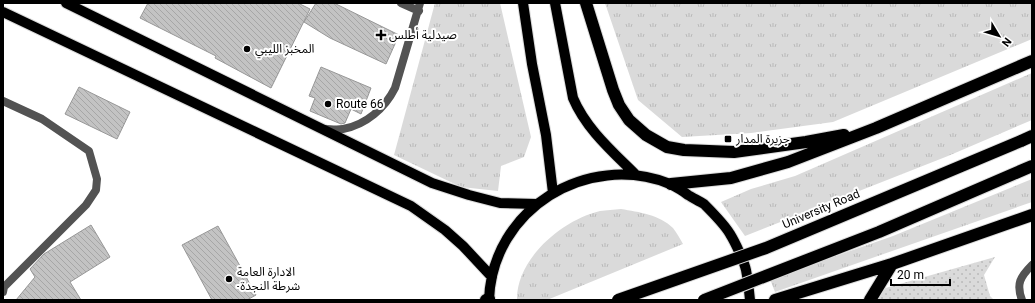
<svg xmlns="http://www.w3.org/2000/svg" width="1035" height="303" font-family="Roboto,'Noto Sans Arabic',sans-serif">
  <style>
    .grass { fill: url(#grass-tufts) }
    .park { fill: url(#park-dots) }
    .building { fill: url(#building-back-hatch); stroke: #979797 }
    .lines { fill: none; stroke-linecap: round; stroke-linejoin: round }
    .primary-casing { stroke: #dbdbdb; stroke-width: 12 }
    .highway-casing { stroke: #dbdbdb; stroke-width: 14 }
    .lane { stroke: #535353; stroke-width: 8 }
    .street { stroke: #535353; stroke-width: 8 }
    .primary { stroke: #000; stroke-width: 10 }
    .highway { stroke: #000; stroke-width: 12 }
    .highway-bridge-casing { stroke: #dbdbdb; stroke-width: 14; stroke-linecap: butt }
    .highway-bridge { stroke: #000; stroke-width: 12 }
    .poi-dot { fill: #000; stroke: #fff; stroke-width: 1.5 }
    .labels { text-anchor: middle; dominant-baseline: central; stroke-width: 4; stroke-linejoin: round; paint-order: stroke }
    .poi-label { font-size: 12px; fill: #000; stroke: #fff; text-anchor: start }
    .street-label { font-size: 12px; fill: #000; stroke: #fff }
  </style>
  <defs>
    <pattern id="grass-tufts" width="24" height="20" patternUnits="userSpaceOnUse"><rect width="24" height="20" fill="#dadada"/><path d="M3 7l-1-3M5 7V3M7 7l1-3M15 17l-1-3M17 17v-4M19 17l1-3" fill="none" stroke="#b9b9b9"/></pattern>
    <pattern id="park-dots" width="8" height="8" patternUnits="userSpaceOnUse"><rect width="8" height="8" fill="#dadada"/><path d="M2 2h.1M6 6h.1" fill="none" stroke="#b9b9b9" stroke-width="1.8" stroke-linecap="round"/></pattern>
    <pattern id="building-back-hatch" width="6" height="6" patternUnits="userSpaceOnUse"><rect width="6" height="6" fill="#c3c3c3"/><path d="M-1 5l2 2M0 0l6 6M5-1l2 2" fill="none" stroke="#a6a6a6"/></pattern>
  </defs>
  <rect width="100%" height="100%" fill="#fff"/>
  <!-- grass -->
  <path class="grass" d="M435 3H500L531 137 524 157 501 166 498 191 461 187 394 155Z
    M605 3H1032V39L833 122 751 133 682 137 638 100Z
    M1032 73V120L948 156 745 236 721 202 751 189 795 176Z
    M1032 179V202L775 292 770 279 893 236Z
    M621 209C639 212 660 215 673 228 677 233 680 239 683 244L547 300H517C516 259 562 220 600 211 606 210 614 210 621 209Z"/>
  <!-- park -->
  <path class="park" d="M995 257 984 275 990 296 994 300H877L882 289Z"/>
  <!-- building -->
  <path class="building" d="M148 3H298L310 9 271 88 215 58 216 56 140 18Z
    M316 3H334L399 35 386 64 330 38 304 22Z
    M321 67 371 88 361 114 351 109 345 123 341 124 310 111 315 98 309 96Z
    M79 87 130 112 117 139 65 114Z
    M91 225 110 257 70 282 81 300H16L35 277 30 269 44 254Z
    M218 226 256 295 247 300H212L182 245Z"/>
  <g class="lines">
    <defs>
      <path id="primary" d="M66 3 432 183 469 195 500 203 537 204
        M523 3 532 64 546 135 553 193
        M555 3 573 98C586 129 613 152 636 175
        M3 12 411 206 445 230 463 246 492 277
        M489 300C492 209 587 151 670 184 676 187 683 191 688 195 693 198 699 201 704 204 710 210 726 227 730 234 735 242 744 261 746 270 748 280 749 290 750 300"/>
      <path id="highway" d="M586 3 613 90 619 105 629 120 646 135 667 147 684 150 734 152 806 142 844 135
        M1021 141 1032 136
        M671 184 731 178 788 162 876 128 1032 61
        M486 300 489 299
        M775 300 892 264 1032 215
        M870 300 892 264"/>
    </defs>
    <!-- primary casing -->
    <use href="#primary" class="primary-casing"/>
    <!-- highway casing -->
    <use href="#highway" class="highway-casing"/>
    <!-- lane -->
    <path class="lane" d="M3 101 42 119 89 151 97 179 96 190 86 205 4 287 3 292"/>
    <!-- street -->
    <path class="street" d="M401 3 419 11
      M324 129C330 129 337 130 343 129 366 125 385 108 395 88L420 3
      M1022 300C1016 284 1020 277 1032 265"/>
    <!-- primary -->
    <use href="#primary" class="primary"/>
    <!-- highway -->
    <use href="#highway" class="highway"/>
    <defs>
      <path id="highway-bridge" d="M618 300 766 248 1021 141
        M704 300 879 232 1032 166"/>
    </defs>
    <!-- highway-bridge casing -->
    <use href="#highway-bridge" class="highway-bridge-casing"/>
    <!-- highway-bridge -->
    <use href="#highway-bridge" class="highway-bridge"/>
  </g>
  <!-- markers -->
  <g class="poi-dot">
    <path d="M379 29h4v4h4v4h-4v4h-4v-4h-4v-4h4z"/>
    <circle cx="247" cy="49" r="4"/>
    <circle cx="328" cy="104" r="4"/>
    <rect x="724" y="135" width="8" height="8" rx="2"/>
    <circle cx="229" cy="279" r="4"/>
  </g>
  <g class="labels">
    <!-- poi labels -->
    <g class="poi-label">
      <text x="389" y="35">صيدلية أطلس</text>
      <text x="255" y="49">المخبز الليبي</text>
      <text x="336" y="104">Route 66</text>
      <text x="736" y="139">جزيرة المدار</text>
      <text x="237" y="272">الادارة العامة<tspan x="237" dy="14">-شرطة النجدة</tspan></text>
    </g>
    <!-- street labels -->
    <g class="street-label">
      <text transform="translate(821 209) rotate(-23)">University Road</text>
    </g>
  </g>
  <!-- border -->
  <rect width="1035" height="303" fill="none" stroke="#000000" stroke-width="8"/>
  <!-- north arrow -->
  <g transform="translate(999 36) rotate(128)" stroke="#ffffff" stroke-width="3" paint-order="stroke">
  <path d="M0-3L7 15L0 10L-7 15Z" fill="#000000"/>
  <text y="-6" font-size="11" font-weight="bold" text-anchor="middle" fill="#000000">N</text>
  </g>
  <!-- scale -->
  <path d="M891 279v6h59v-6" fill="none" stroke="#000000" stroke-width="2"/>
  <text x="897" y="279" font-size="12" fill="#000000" stroke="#ffffff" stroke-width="3" paint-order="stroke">20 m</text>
</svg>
